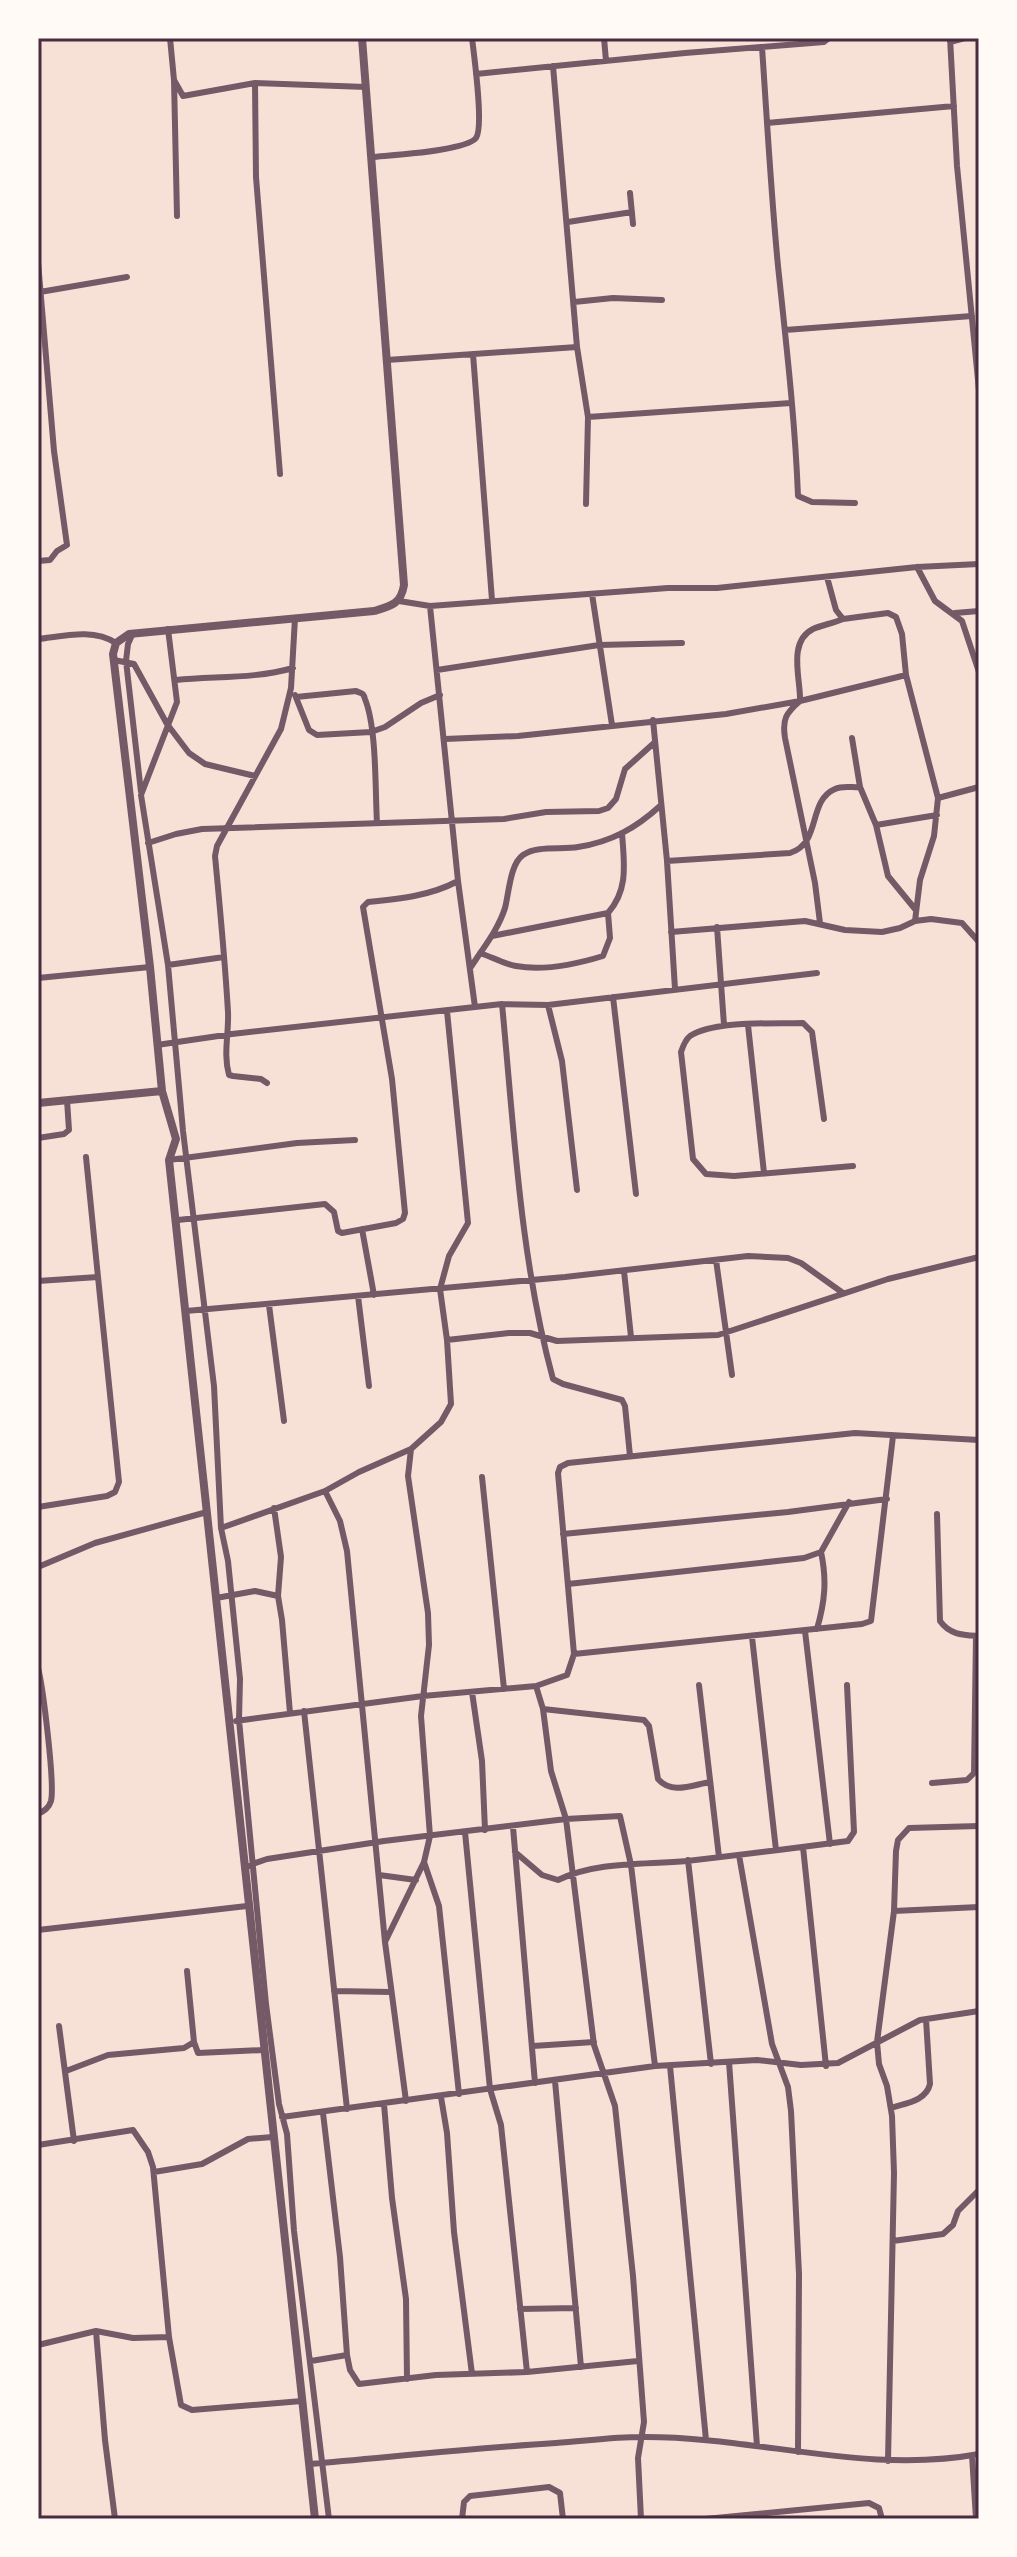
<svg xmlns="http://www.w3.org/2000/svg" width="1017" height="2557" font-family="Manrope,sans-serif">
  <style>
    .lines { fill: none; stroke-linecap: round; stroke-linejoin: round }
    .minor { stroke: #755966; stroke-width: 6 }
    .tertiary { stroke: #755966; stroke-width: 8 }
    .neatline { fill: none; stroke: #4a2c40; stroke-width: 3 }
  </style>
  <rect width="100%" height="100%" fill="#f7e1d7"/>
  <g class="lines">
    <!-- minor -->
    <path class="minor" d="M170 38 174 80 177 216
      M604 38 606 61
      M950 38 957 166 979 390
      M950 42 965 38
      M762 47C767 120 771 193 778 266 786 342 795 419 798 496L812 502 855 503
      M553 66 577 347 588 417 586 504
      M476 74 685 53 824 42 829 38
      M174 80 183 96 255 83 366 87
      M255 83 256 177 280 474
      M767 123 954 106
      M372 157C391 155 466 151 476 138 484 127 474 55 472 38
      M630 193 633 224
      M568 222 632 212
      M38 262 54 451 67 545 57 551 50 560 38 561
      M40 292 127 277
      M574 302 613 298 662 300
      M785 330 972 316
      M473 354 492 600
      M387 360 577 347
      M588 417 791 403
      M917 567 935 601 962 621 979 672
      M827 577 836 610 843 619 888 613 896 617 902 634 906 675 938 798 934 836 920 880 915 921
      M592 594 612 725
      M399 601 430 606 668 588H717L917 567 979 564
      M430 606 458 881 475 1007
      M955 613 979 611
      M168 629 177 702 141 795 168 965 183 1131 214 1386 221 1528 228 1561 240 1679 239 1720 266 2004 279 2104 287 2134 294 2231 329 2519
      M133 633 128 644 126 661 141 792
      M38 639C64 636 93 628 116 643
      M114 660 134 664 167 724 189 753 205 764 255 776
      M437 670 599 645 682 643
      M176 680C215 676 255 679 293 668
      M295 695 309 730 317 735 371 732 385 727 421 703 440 695
      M296 697 356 691C362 694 363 692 365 699 377 729 375 790 377 823
      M653 720 667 861 675 989
      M852 738 860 787 876 825 888 876 915 909
      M445 739 518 736 726 714 800 701 906 675
      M938 798 979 787
      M876 825 937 815
      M148 843 176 834 202 829 504 819 546 812 599 811 608 808 616 799 625 769 654 743
      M667 861 790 853C822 843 807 801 835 789 843 785 853 788 860 787
      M820 923 815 883 785 738C782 719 786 713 800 701 801 680 787 642 813 629 822 625 834 623 843 619
      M717 927 724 1025
      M671 932 805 921 845 930 882 932 900 928 915 921 931 919 962 923 979 942
      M492 936 608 913C629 889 624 863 622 833
      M480 953C492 957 504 964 516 966 543 971 577 964 603 956L610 938 608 913
      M168 965 224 957
      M471 967C483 948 498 930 505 908 509 893 510 864 523 855 537 845 562 850 578 847 611 842 636 828 660 806
      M38 978 150 967
      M613 997 636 1194
      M502 1004C514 1129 520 1258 553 1379L563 1384 622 1400 625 1406 630 1456
      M548 1005 562 1061 577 1190
      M748 1025 764 1173
      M157 1045 232 1034 502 1004 548 1005 817 973
      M267 1083 261 1079 233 1076 229 1075C223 1054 229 1033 228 1012 225 960 220 908 215 856L217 846 281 729 291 688 295 618
      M824 1119 812 1032 803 1023C773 1024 716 1020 690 1036 685 1040 683 1046 681 1052L693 1159 706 1174 734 1176 853 1166
      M38 1138 64 1134 69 1130 67 1100
      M169 1160 297 1143 355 1140
      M178 1220 325 1204 334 1212 338 1231 342 1233 396 1223 403 1219 405 1213 392 1079 363 907 368 902C399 899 430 896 458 881
      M362 1229 374 1295
      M716 1260 732 1375
      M624 1271 631 1337
      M38 1281 98 1277 86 1157
      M358 1296 369 1386
      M269 1305 284 1421
      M186 1311 565 1277 748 1256 788 1258 801 1263 843 1293
      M447 1340 509 1333H530L557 1341 718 1335 888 1279 979 1257
      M482 1477 504 1689
      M325 1491 340 1521 347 1551 385 1942 406 2101
      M38 1507 107 1496 115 1492 119 1482 98 1277
      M274 1508 281 1557 278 1596
      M937 1514 940 1621C950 1635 963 1635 979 1636
      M221 1528 325 1491 359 1472 411 1449
      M563 1534 788 1512 887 1499
      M38 1567 95 1543 207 1512
      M568 1584 804 1558 821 1552
      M216 1598 255 1591 278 1596 282 1620 290 1713
      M817 1629C825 1601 827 1580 821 1552L849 1502
      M805 1631 830 1844
      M752 1637 776 1850
      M574 1654 862 1624 871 1621 893 1436
      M38 1668C43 1687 55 1784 51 1801 49 1808 44 1811 38 1814
      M699 1685 719 1857
      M536 1686 543 1709 551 1771 566 1819 594 2045 615 2106 633 2276 644 2422 638 2458 641 2519
      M472 1692 482 1761 485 1830
      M543 1709 644 1720 649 1726 658 1779C672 1795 692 1785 710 1782
      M304 1711 347 2109
      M236 1721 423 1696 536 1686 567 1675 574 1654 558 1473 560 1467 568 1463 855 1433 979 1440
      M932 1783 967 1780 974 1773 976 1636
      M513 1827 535 2083
      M465 1832 490 2089 501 2125 527 2372
      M803 1847 826 2066
      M515 1852 542 1875 558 1880C597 1861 645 1865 687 1861 741 1855 795 1848 848 1841L854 1832 847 1685
      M739 1855 772 2044 788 2087 791 2111 799 2274 798 2452
      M688 1860 711 2064
      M424 1862 439 1906 459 2094
      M244 1867 267 1859 384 1841 566 1819 620 1816 631 1865 655 2066
      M379 1875 416 1880
      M894 1911 979 1907
      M38 1930 247 1906
      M385 1942 424 1862 430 1836 421 1716 429 1645 428 1613 408 1476 411 1449 441 1422 451 1404 447 1340 440 1289 449 1256 468 1223 447 1011
      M187 1971 194 2042
      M334 1991 391 1992
      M59 2026 74 2141
      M533 2046 594 2042
      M729 2062 757 2446
      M670 2066 706 2440
      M66 2071 108 2055 184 2048 194 2042 198 2053 264 2050
      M555 2081 581 2367
      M441 2097 447 2133 454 2232 472 2374
      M384 2104 392 2198 406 2299 407 2379
      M891 2108C906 2103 926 2101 930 2084L926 2019
      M282 2117 655 2066 757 2060 801 2065 838 2063 920 2020 979 2011
      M38 2145 133 2130 148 2152 153 2167 169 2337 181 2405 192 2410 302 2401
      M154 2172 202 2164 248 2139 273 2137
      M893 2241 943 2234 953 2225 958 2211 979 2190
      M520 2309 576 2308
      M96 2331 105 2440 115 2519
      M38 2345 96 2331 133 2338 169 2337
      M347 2355 350 2370 359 2384 436 2375 527 2372 638 2361
      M311 2361 347 2355 340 2257 323 2113
      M972 2455 976 2519
      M888 2461 894 2173 892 2116 887 2086 879 2064 877 2042 894 1911 896 1851 898 1840 909 1828 979 1826
      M309 2464C391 2457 474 2448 556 2443 585 2441 613 2437 641 2437 755 2436 865 2475 979 2454
      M462 2519 464 2502 470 2496 549 2487 560 2493 563 2519
      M705 2519 869 2503 879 2508 882 2519"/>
    <!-- tertiary -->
    <path class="tertiary" d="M38 1103 162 1091
      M315 2519 169 1160 176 1139 162 1091 150 967 113 654 116 643 129 634 374 611C391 606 401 604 404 585L362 38"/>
  </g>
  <!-- border -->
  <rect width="1017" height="2557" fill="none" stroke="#fffaf5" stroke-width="80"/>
  <rect x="40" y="40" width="937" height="2477" class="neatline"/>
</svg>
